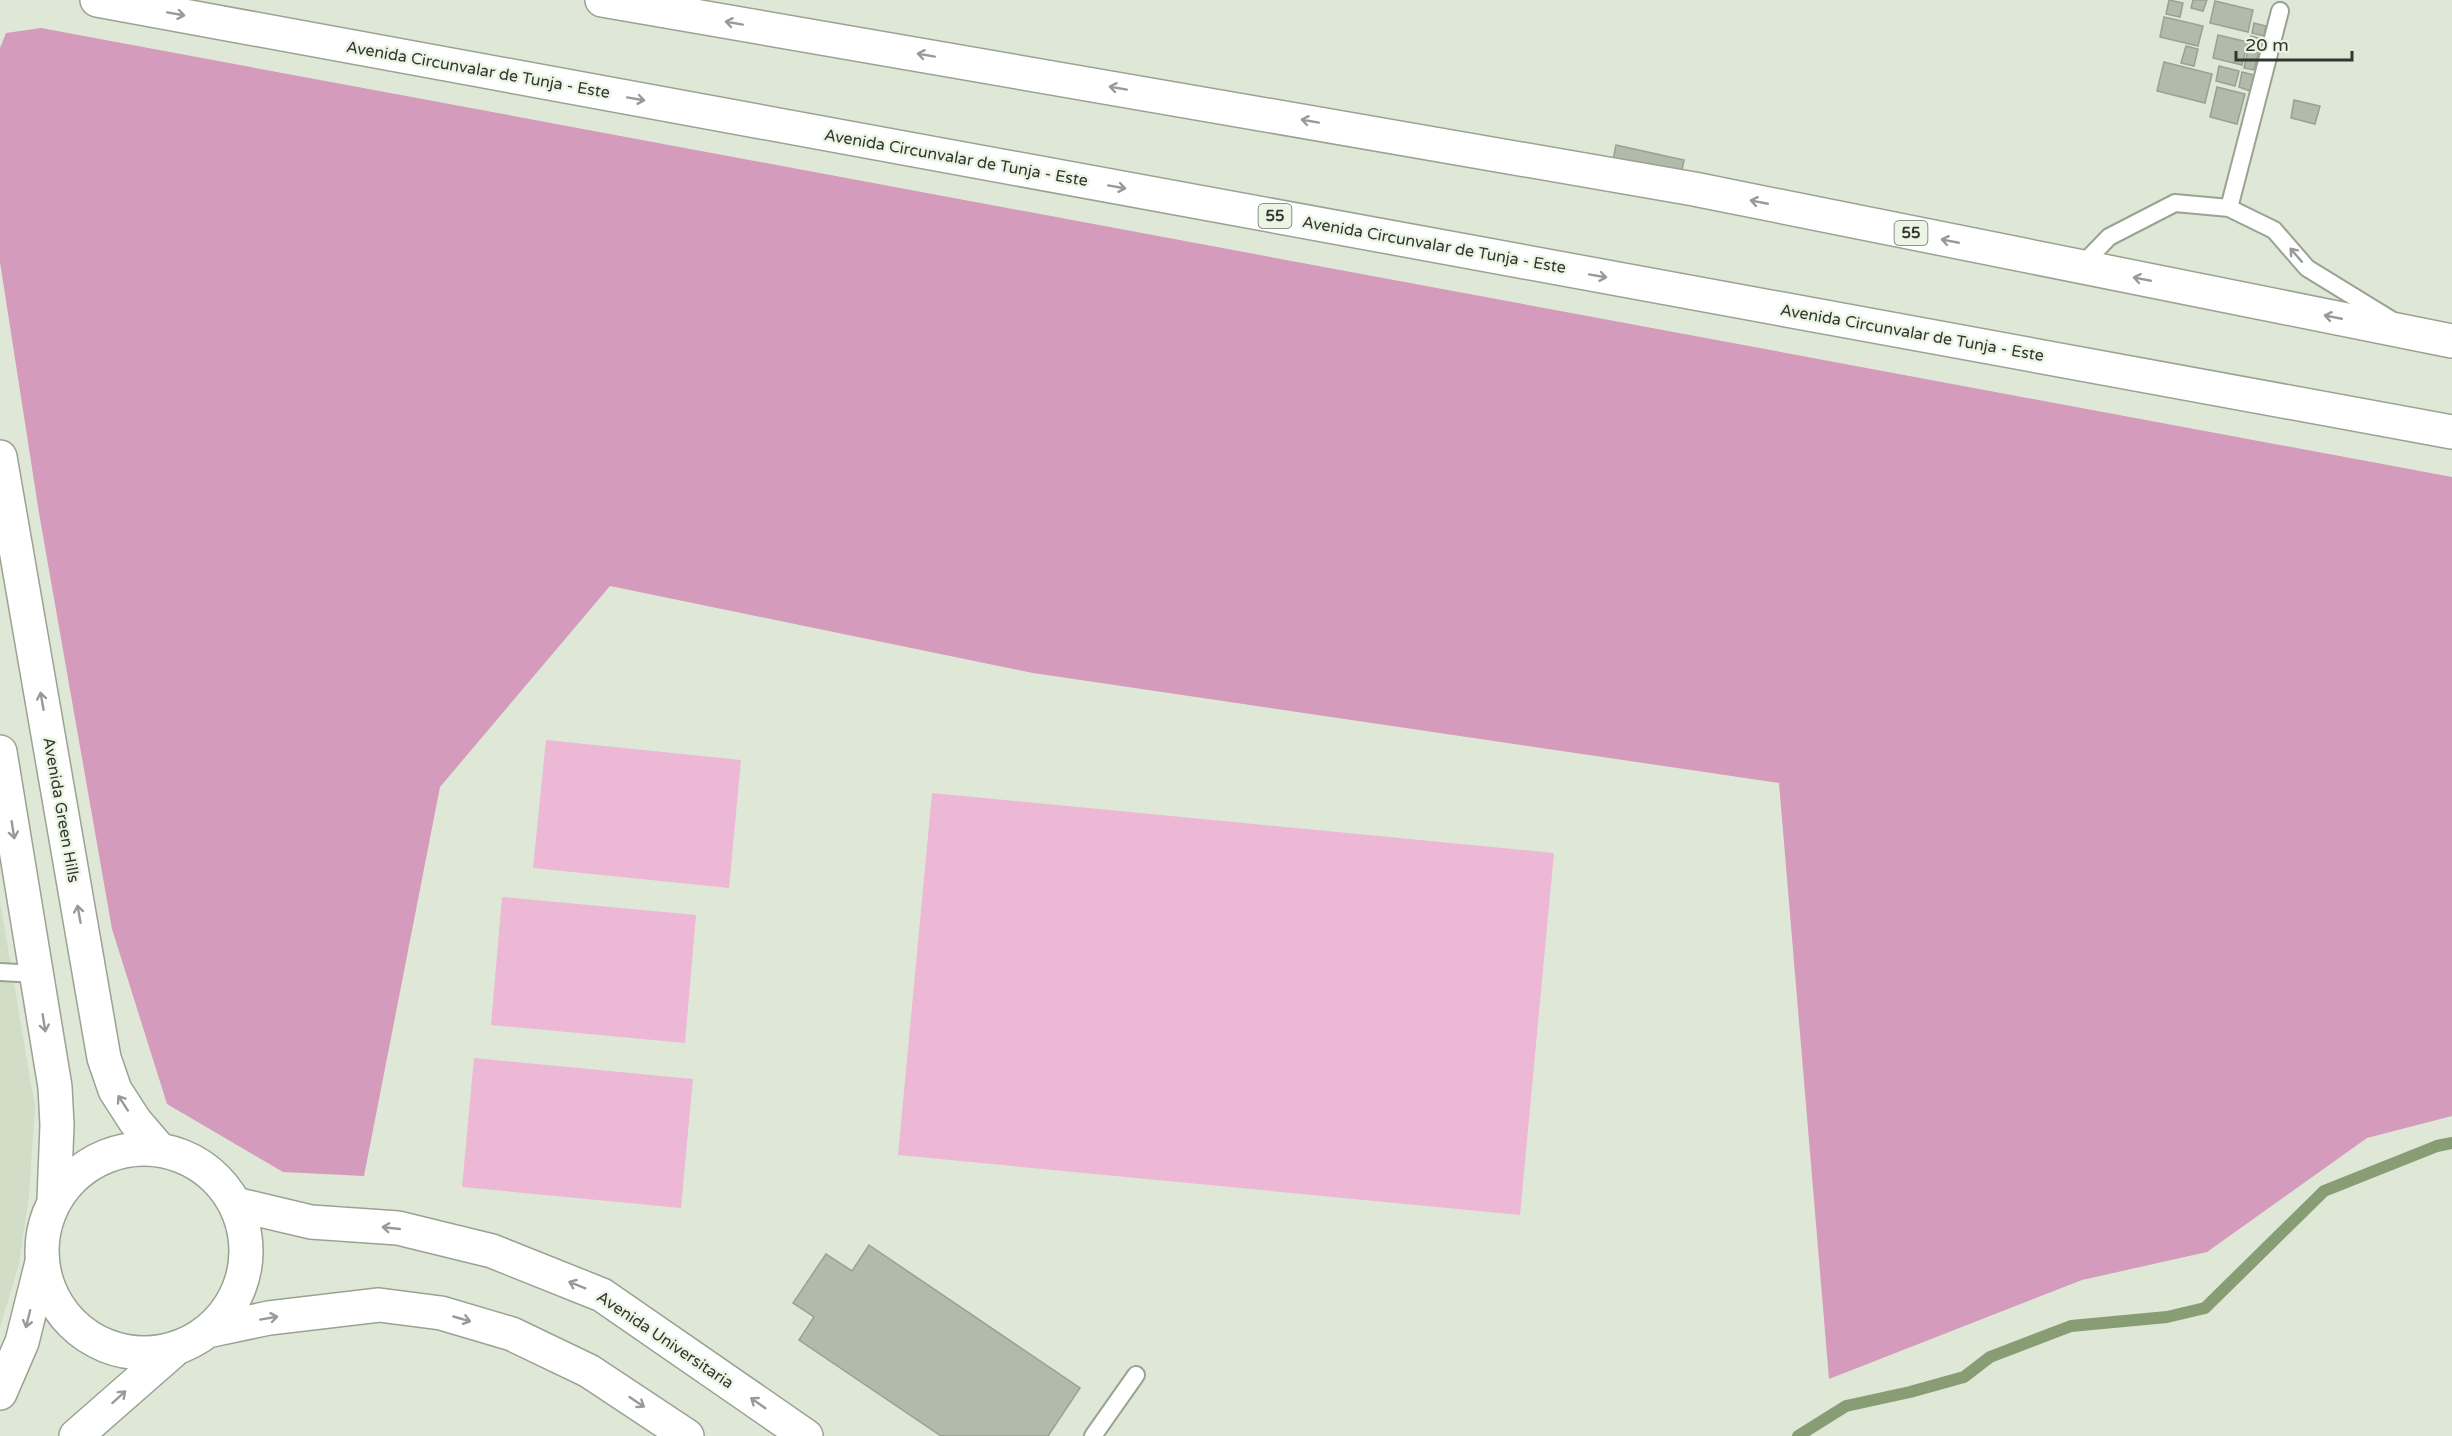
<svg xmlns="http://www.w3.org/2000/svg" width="2452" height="1436" font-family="'Varela Round',sans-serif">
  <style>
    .built { fill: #d1ddc6 }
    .green { fill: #ecb8d6 }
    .forest { fill: #d49bbc }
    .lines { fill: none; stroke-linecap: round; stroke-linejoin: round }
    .stream { stroke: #899d75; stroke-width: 12 }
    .building { fill: #b2baaa; stroke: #99a192; stroke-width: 1.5 }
    .service-casing { stroke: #9aa292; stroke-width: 20 }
    .minor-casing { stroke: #9aa292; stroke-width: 36 }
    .secondary-casing { stroke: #9aa292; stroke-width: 36 }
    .trunk-casing { stroke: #9aa292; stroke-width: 36 }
    .service { stroke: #fff; stroke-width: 16 }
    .minor { stroke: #fff; stroke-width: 33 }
    .secondary { stroke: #fff; stroke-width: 33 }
    .trunk { stroke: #fff; stroke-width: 33 }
    .oneway { stroke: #999a98 }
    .labels { text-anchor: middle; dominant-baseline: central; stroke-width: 5; stroke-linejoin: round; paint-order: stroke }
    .shield { fill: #ecf5e4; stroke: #6a6f66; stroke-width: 1.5 }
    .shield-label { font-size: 15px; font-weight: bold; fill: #333630 }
    .street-label { font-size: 16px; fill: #333630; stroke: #ecf5e4 }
  </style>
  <rect width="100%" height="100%" fill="#dfe8d7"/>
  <!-- built -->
  <path class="built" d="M0 902 35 1107 29 1196 19 1264 0 1327Z"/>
  <!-- green -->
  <path class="green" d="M546 740 741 760 729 888 533 868Z
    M932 793 1554 853 1520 1215 898 1155Z
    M502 897 696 915 685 1043 491 1025Z
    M474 1058 693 1079 681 1208 462 1187Z"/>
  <!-- forest -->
  <path class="forest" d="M41 28 2452 477V1116L2367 1138 2207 1252 2082 1280 1829 1379 1779 783 1033 673 610 586 440 787 364 1176 283 1172 167 1104 112 929 39 513 0 262V48L6 33Z"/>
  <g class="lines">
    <!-- stream -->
    <path class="stream" d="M1798 1436 1846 1406 1910 1392 1964 1377 1990 1357 2071 1326 2167 1317 2205 1308 2324 1191 2437 1146 2452 1143"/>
  </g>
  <!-- building -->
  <path class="building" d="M2169 0 2183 3 2180 17 2166 14Z
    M2193 0H2207L2203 11 2191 8Z
    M2215 1 2253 10 2248 32 2210 23Z
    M2164 17 2203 26 2198 46 2160 37Z
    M2254 23 2266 26 2264 36 2252 33Z
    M2218 35 2248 42 2242 65 2213 58Z
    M2251 36 2262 39 2254 70 2244 68Z
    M2186 46 2198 49 2194 66 2181 63Z
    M2164 62 2212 74 2205 103 2157 91Z
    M2219 66 2239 71 2235 86 2216 81Z
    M2242 72 2254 75 2250 91 2239 87Z
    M2217 87 2245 94 2237 124 2210 117Z
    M2294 100 2320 106 2315 124 2291 118Z
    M1616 145 1684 160 1680 180 1612 165Z
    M869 1245 1080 1388 1048 1436H941L799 1340 814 1317 793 1303 826 1254 852 1271Z"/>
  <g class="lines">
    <defs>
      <path id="service" d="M2229 208 2280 11
        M2080 267 2109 237 2175 203 2229 208 2274 230 2307 268 2390 319
        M0 972 36 974
        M1093 1436 1136 1375"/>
      <path id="minor" d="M0 1393 22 1342 42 1262
        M76 1436 173 1351"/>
      <path id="secondary" d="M0 457 104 1058 115 1090 135 1121 159 1149
        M0 752 55 1087 57 1125 54 1200
        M42 1251a102 102 0 1 1 204 0a102 102 0 1 1-204 0Z
        M235 1204 311 1222 398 1228 492 1251 602 1295 806 1436
        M212 1330 269 1318 379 1305 441 1313 512 1334 589 1371 687 1436"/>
      <path id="trunk" d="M97 0 2452 432
        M602 0 1694 189 2452 341"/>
    </defs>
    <!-- service casing -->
    <use href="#service" class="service-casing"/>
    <!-- minor casing -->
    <use href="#minor" class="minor-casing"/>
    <!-- secondary casing -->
    <use href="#secondary" class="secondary-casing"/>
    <!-- trunk casing -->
    <use href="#trunk" class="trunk-casing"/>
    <!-- service -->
    <use href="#service" class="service"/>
    <!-- minor -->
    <use href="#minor" class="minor"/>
    <!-- secondary -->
    <use href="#secondary" class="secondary"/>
    <!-- trunk -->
    <use href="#trunk" class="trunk"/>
  </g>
  <!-- one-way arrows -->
  <defs><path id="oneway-shaft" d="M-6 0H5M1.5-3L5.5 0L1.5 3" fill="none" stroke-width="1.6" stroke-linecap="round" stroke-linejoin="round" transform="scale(1.5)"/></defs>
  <g class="oneway">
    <use href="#oneway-shaft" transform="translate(176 14) rotate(10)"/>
    <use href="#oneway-shaft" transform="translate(734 23) rotate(-170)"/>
    <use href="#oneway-shaft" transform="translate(926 55) rotate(-170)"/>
    <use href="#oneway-shaft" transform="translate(1118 88) rotate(-170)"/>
    <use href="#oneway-shaft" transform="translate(636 99) rotate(10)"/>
    <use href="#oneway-shaft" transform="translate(1310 121) rotate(-170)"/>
    <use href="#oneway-shaft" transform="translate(1117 187) rotate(10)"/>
    <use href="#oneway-shaft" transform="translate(1759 202) rotate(-169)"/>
    <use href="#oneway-shaft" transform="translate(1950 241) rotate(-169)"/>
    <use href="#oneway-shaft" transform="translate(2296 255) rotate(-131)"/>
    <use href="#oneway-shaft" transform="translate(1598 276) rotate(10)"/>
    <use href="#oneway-shaft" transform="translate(2142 279) rotate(-169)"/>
    <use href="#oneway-shaft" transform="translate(2333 317) rotate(-169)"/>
    <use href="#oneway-shaft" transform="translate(42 701) rotate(-100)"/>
    <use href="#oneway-shaft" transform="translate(13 830) rotate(81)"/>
    <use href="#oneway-shaft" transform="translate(79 914) rotate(-100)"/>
    <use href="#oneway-shaft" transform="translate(44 1023) rotate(81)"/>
    <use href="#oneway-shaft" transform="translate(123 1103) rotate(-123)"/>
    <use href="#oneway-shaft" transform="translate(391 1228) rotate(-174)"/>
    <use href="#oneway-shaft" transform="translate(577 1285) rotate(-158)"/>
    <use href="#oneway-shaft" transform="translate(269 1318) rotate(-10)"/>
    <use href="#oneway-shaft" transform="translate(28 1319) rotate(104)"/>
    <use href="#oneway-shaft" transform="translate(462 1319) rotate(16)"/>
    <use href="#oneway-shaft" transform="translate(119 1397) rotate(-42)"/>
    <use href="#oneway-shaft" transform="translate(637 1402) rotate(34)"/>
    <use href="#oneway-shaft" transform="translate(758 1403) rotate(-145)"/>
  </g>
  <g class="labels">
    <!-- shield labels -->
    <g class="shield">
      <rect x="1258.5" y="204" width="33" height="24" rx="4.5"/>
      <rect x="1894.5" y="221" width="33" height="24" rx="4.5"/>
    </g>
    <g class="shield-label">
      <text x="1275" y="216">55</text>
      <text x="1911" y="233">55</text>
    </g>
    <!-- street labels -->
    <g class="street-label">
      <text transform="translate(478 70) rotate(10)">Avenida Circunvalar de Tunja - Este</text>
      <text transform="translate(956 158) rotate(10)">Avenida Circunvalar de Tunja - Este</text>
      <text transform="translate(1434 245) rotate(10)">Avenida Circunvalar de Tunja - Este</text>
      <text transform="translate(1912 333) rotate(10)">Avenida Circunvalar de Tunja - Este</text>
      <text transform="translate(61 810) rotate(80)">Avenida Green Hills</text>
      <text transform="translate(665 1340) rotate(34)">Avenida Universitaria</text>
    </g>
  </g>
  <!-- scale -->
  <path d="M2236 51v9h116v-9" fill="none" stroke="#333630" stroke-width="3"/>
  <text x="2245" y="51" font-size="18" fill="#333630" stroke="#ecf5e4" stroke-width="4.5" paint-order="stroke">20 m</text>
</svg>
